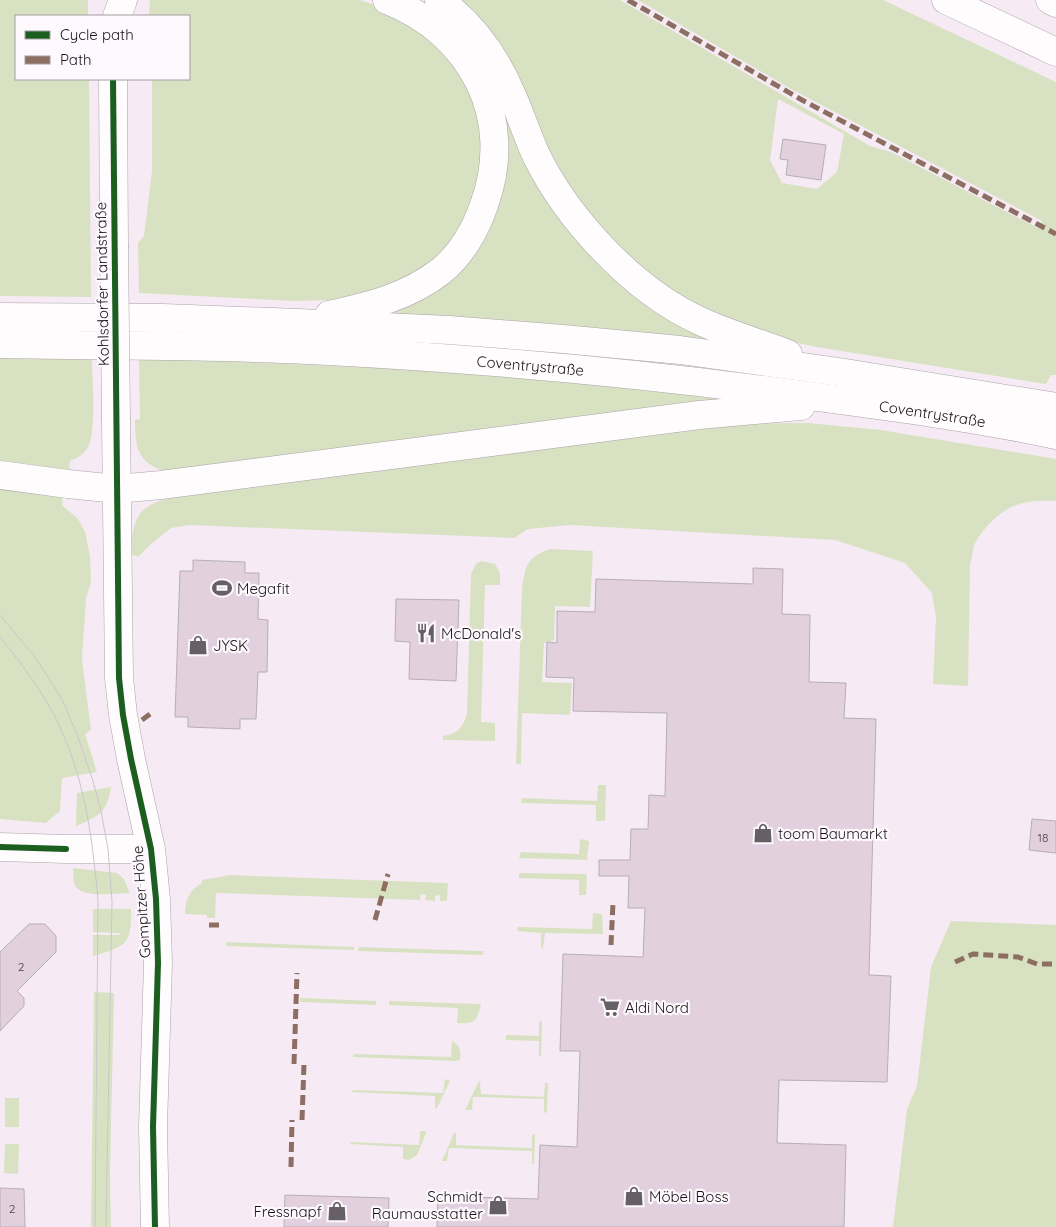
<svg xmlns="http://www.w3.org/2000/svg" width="1056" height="1227" font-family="Quicksand,sans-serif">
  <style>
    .green { fill: #d8e2c2; fill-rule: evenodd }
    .building { fill: #e2d0df; stroke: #b6aeb5 }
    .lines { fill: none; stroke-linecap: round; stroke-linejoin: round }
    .tertiary-casing { stroke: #aaa2a9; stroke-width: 29 }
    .trunk-casing { stroke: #aaa2a9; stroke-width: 29 }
    .motorway-casing { stroke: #aaa2a9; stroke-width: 29 }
    .tertiary { stroke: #fefcfd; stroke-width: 28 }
    .trunk { stroke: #fefcfd; stroke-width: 28 }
    .motorway { stroke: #fefcfd; stroke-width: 28 }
    .tram { stroke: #cac6ca; stroke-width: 1 }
    .tertiary-bridge-casing { stroke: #aaa2a9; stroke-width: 29; stroke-linecap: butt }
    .tertiary-bridge { stroke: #fefcfd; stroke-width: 28 }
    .quiet { stroke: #8d6e63; stroke-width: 5; stroke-dasharray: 10 5; stroke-linecap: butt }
    .cycleway-casing { stroke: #fdf9fd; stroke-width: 9 }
    .cycleway { stroke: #1b5e20; stroke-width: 6 }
    .labels { text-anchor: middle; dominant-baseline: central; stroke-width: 4.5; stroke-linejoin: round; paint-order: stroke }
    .number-label { font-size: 12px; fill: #4c424a }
    .street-label { font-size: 15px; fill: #1a1319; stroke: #fdf9fd }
    .poi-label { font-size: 15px; fill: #1a1319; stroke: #fdf9fd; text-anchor: start }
  </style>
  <rect width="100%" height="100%" fill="#f6ebf4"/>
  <!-- green -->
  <path class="green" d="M0 0H88V16H16V79H89L91 297 0 296Z
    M150 0H359L389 9 411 21 462 73 477 110 484 150 469 218 436 261 387 288 332 300 293 301 139 293 138 243 144 236 152 171V79H189V16H149Z
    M407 0 423 1 452 22 465 34 530 163 721 345 379 316 444 275 501 129Z
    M456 0H620L870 146 891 152 1038 228 1042 221 793 90 638 0H883L1056 82V375H1051L1046 384 817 347 761 335 675 299 576 205ZM778 99 844 134 837 172 817 189 782 183 770 160Z
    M0 358H92C92 379 97 430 88 447 84 455 77 458 70 461L69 470 0 463Z
    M139 358C262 362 384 367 506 376 594 382 682 393 769 403L167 472C137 463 135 447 135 420L140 419Z
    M808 423 881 430 1056 459V501C1028 500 1010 502 989 524 984 530 977 538 974 546 972 552 972 559 970 565L968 686 933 684 936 617 932 593 905 563 835 540 570 525 528 529 514 538 189 525 171 528 151 544 138 557 131 554C132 539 132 517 147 507 156 501 169 498 179 494L716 424Z
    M0 484 63 495 62 505 78 519 85 532 90 556 91 582 86 598 82 659 91 730 85 734 97 772 62 778 60 811 46 823 0 819Z
    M550 549 593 551 590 607 555 606 554 640 544 643 542 682 572 683 570 715 522 713 521 764H516L522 589C525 566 527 557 550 549Z
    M481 561 495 564 500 573V585H485L481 722 495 723V741L443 740V736C458 734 463 727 467 714L471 574 476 564Z
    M598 785H606L605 821H596V805L521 803 522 798 597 801Z
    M111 787C107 813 99 816 76 826L77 793Z
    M580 839 589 841 587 860 519 858 521 852 579 854Z
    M73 868 117 873 124 879 130 893C117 893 86 898 77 888 72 883 74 875 73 868Z
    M519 873 585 874 587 875 586 895H579V880L519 878Z
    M230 875 448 883 447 901H440V895L435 896V901L425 900 426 895 421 894 420 900 216 893 215 918H207V915L185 914C185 900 189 890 202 883V880Z
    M93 909H131C132 945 125 947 93 956V935H120L119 933 93 932Z
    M593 913 602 914 603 934 545 933 543 949 541 947V933L517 931 518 927 592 929Z
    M951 921 1056 925V1227H893L907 1109 917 1086 931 967Z
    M226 942 354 947V950L226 946Z
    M359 947 481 951H483V955L358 951Z
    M94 992 114 993 110 1172 111 1227H91Z
    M300 998 376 1001V1005L300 1002Z
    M389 1001 479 1004H481C477 1022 475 1024 457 1023L458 1008 389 1005Z
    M539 1021 542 1022 541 1056H539V1041L506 1040V1035L539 1036Z
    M452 1041C460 1045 461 1051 460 1060L456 1061 353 1057 354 1054 451 1057Z
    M445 1079 450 1081 437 1108H435V1096L352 1092 353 1090 443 1093Z
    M479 1081H480L481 1094 544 1097 545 1083H548L547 1112 544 1113V1099L480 1097H473L472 1110H465Z
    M5 1098H19V1127H5Z
    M421 1131H425L426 1133 417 1155 409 1160 403 1159V1147L350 1144 351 1142 419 1145 420 1132Z
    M454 1133H456V1145L532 1148V1135L535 1134 534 1164H532V1151L449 1148 447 1161H442Z
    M5 1144H19L18 1174 4 1173Z"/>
  <!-- building -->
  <path class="building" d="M783 139 826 145 821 180 786 175 788 160 780 159Z
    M193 560 245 562V573H259L258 619 268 620 267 672H258L256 719H240V729L188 727V717H175L180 571H193Z
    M753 568 783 569 782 614 810 615 809 682 846 683 844 718 876 719 869 975 891 976 887 1082 779 1080 777 1143 846 1145 844 1227H437L438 1196 538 1199 540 1145 577 1147 580 1051H560L563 954 643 957 645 908H628L629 876H599V860H630L631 829H648L649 795 665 796 667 713 573 711 574 678 546 677 547 642 557 643V611L595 612 596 579 753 584Z
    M396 599 459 600 456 681 409 679 410 642 395 641Z
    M1032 819 1056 821V853L1029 850Z
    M29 924H45L56 936V952L17 991 24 998V1006L0 1031V952Z
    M0 1188 24 1189 25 1227H0Z
    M285 1195 389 1198 388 1227H284Z"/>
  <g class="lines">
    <defs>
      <path id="tertiary" d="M113 79 114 244
        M116 420 119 678 123 715 131 759 151 849 156 899 158 963 153 1127 155 1227
        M0 847 66 849H151"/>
      <g id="trunk">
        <path d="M439 0C472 24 494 54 510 91 520 112 527 136 537 157 569 221 634 291 700 321 728 334 759 343 788 354"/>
        <path d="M117 16 123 0"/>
        <path d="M329 315C369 306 408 297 441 271 461 255 476 229 484 205 516 118 472 33 387 0"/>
        <path d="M0 317 163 318 298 323 449 330 563 339 680 350 839 372 1056 407"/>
        <path id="s1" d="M0 344C103 346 206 345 309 350 469 358 629 372 787 393 877 405 967 416 1056 435"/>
        <path d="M0 475 68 484 117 489 161 485 699 415 801 406"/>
      </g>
      <path id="motorway" d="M946 0 1056 52
        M1050 0 1056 3"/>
    </defs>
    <!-- tertiary casing -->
    <use href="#tertiary" class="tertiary-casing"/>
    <!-- trunk casing -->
    <use href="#trunk" class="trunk-casing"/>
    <!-- motorway casing -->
    <use href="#motorway" class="motorway-casing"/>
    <!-- tertiary -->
    <use href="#tertiary" class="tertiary"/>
    <!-- trunk -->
    <use href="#trunk" class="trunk"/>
    <!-- motorway -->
    <use href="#motorway" class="motorway"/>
    <!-- tram -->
    <path class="tram" d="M0 615 35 657 62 699 78 737 93 781 101 811 108 849 112 901 106 1227
      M0 637C17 658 33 679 47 702 83 764 92 832 98 901L95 1227"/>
    <defs>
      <path id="tertiary-bridge" d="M114 244 116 420"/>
    </defs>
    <!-- tertiary-bridge casing -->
    <use href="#tertiary-bridge" class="tertiary-bridge-casing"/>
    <!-- tertiary-bridge -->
    <use href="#tertiary-bridge" class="tertiary-bridge"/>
    <!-- quiet -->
    <path class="quiet" d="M628 0 802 100 1056 234
      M142 720 154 711
      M375 920 388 874
      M209 925H222
      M611 945 613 903
      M955 962 973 954 1018 957 1037 964H1056
      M294 1064 297 973
      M302 1120 304 1064
      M291 1167 292 1120"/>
    <defs>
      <path id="cycleway" d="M113 79 119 678 123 715 131 759 151 849 156 899 158 963 153 1127 155 1227
        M0 847 66 849"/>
    </defs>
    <!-- cycleway casing -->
    <use href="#cycleway" class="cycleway-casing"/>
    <!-- cycleway -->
    <use href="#cycleway" class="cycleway"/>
  </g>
  <!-- icons -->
  <defs>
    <symbol id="stadium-bare" viewBox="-9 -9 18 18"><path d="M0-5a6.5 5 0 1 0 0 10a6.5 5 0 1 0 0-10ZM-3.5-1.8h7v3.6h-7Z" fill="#675f66" stroke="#fdf9fd" stroke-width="2.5" paint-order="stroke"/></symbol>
    <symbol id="restaurant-bare" viewBox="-9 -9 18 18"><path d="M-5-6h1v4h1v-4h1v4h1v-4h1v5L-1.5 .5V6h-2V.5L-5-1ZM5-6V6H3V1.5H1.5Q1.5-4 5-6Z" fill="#675f66" stroke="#fdf9fd" stroke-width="2.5" paint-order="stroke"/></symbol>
    <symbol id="shop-bare" viewBox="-9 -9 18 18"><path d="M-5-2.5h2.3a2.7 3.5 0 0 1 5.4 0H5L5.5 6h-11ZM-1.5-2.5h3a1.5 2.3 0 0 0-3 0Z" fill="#675f66" stroke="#fdf9fd" stroke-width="2.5" paint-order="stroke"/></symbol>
    <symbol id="supermarket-bare" viewBox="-9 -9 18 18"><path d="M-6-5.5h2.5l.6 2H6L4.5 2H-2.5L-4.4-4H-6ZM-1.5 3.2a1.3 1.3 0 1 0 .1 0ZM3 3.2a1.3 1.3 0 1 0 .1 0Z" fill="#675f66" stroke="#fdf9fd" stroke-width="2.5" paint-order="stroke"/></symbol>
  </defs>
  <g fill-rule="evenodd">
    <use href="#stadium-bare" x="208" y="574" width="28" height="28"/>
    <use href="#restaurant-bare" x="412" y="619" width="28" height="28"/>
    <use href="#shop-bare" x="184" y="631" width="28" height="28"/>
    <use href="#shop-bare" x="749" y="819" width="28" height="28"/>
    <use href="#supermarket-bare" x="596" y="993" width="28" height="28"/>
    <use href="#shop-bare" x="620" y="1182" width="28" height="28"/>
    <use href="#shop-bare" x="484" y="1191" width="28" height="28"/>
    <use href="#shop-bare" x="323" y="1197" width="28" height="28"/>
  </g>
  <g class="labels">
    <!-- number labels -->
    <g class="number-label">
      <text x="1043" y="837">18</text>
      <text x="21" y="966">2</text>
      <text x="12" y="1208">2</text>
    </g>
    <!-- street labels -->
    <g class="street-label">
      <text transform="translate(102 284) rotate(-91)">Kohlsdorfer Landstraße</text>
      <text stroke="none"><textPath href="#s1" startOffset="531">Coventrystraße</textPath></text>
      <text stroke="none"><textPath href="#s1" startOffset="936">Coventrystraße</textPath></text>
      <text transform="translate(141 902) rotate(-94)">Gompitzer Höhe</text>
    </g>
    <!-- poi labels -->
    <g class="poi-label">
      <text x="237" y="588">Megafit</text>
      <text x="441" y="633">McDonald's</text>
      <text x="213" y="645">JYSK</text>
      <text x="778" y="833">toom Baumarkt</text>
      <text x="625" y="1007">Aldi Nord</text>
      <text x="483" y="1196" text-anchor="end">Schmidt<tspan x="483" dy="17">Raumausstatter</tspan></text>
      <text x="649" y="1196">Möbel Boss</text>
      <text x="322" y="1211" text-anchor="end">Fressnapf</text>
    </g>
  </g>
  <!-- legend -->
  <rect x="15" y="15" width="175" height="65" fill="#fdf9fd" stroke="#a29da2"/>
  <rect x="25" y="31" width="25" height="8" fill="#1b5e20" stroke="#a29da2"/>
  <text x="60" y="40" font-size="15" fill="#1a1319">Cycle path</text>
  <rect x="25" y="56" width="25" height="8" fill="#8d6e63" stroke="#a29da2"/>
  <text x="60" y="65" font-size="15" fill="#1a1319">Path</text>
</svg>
